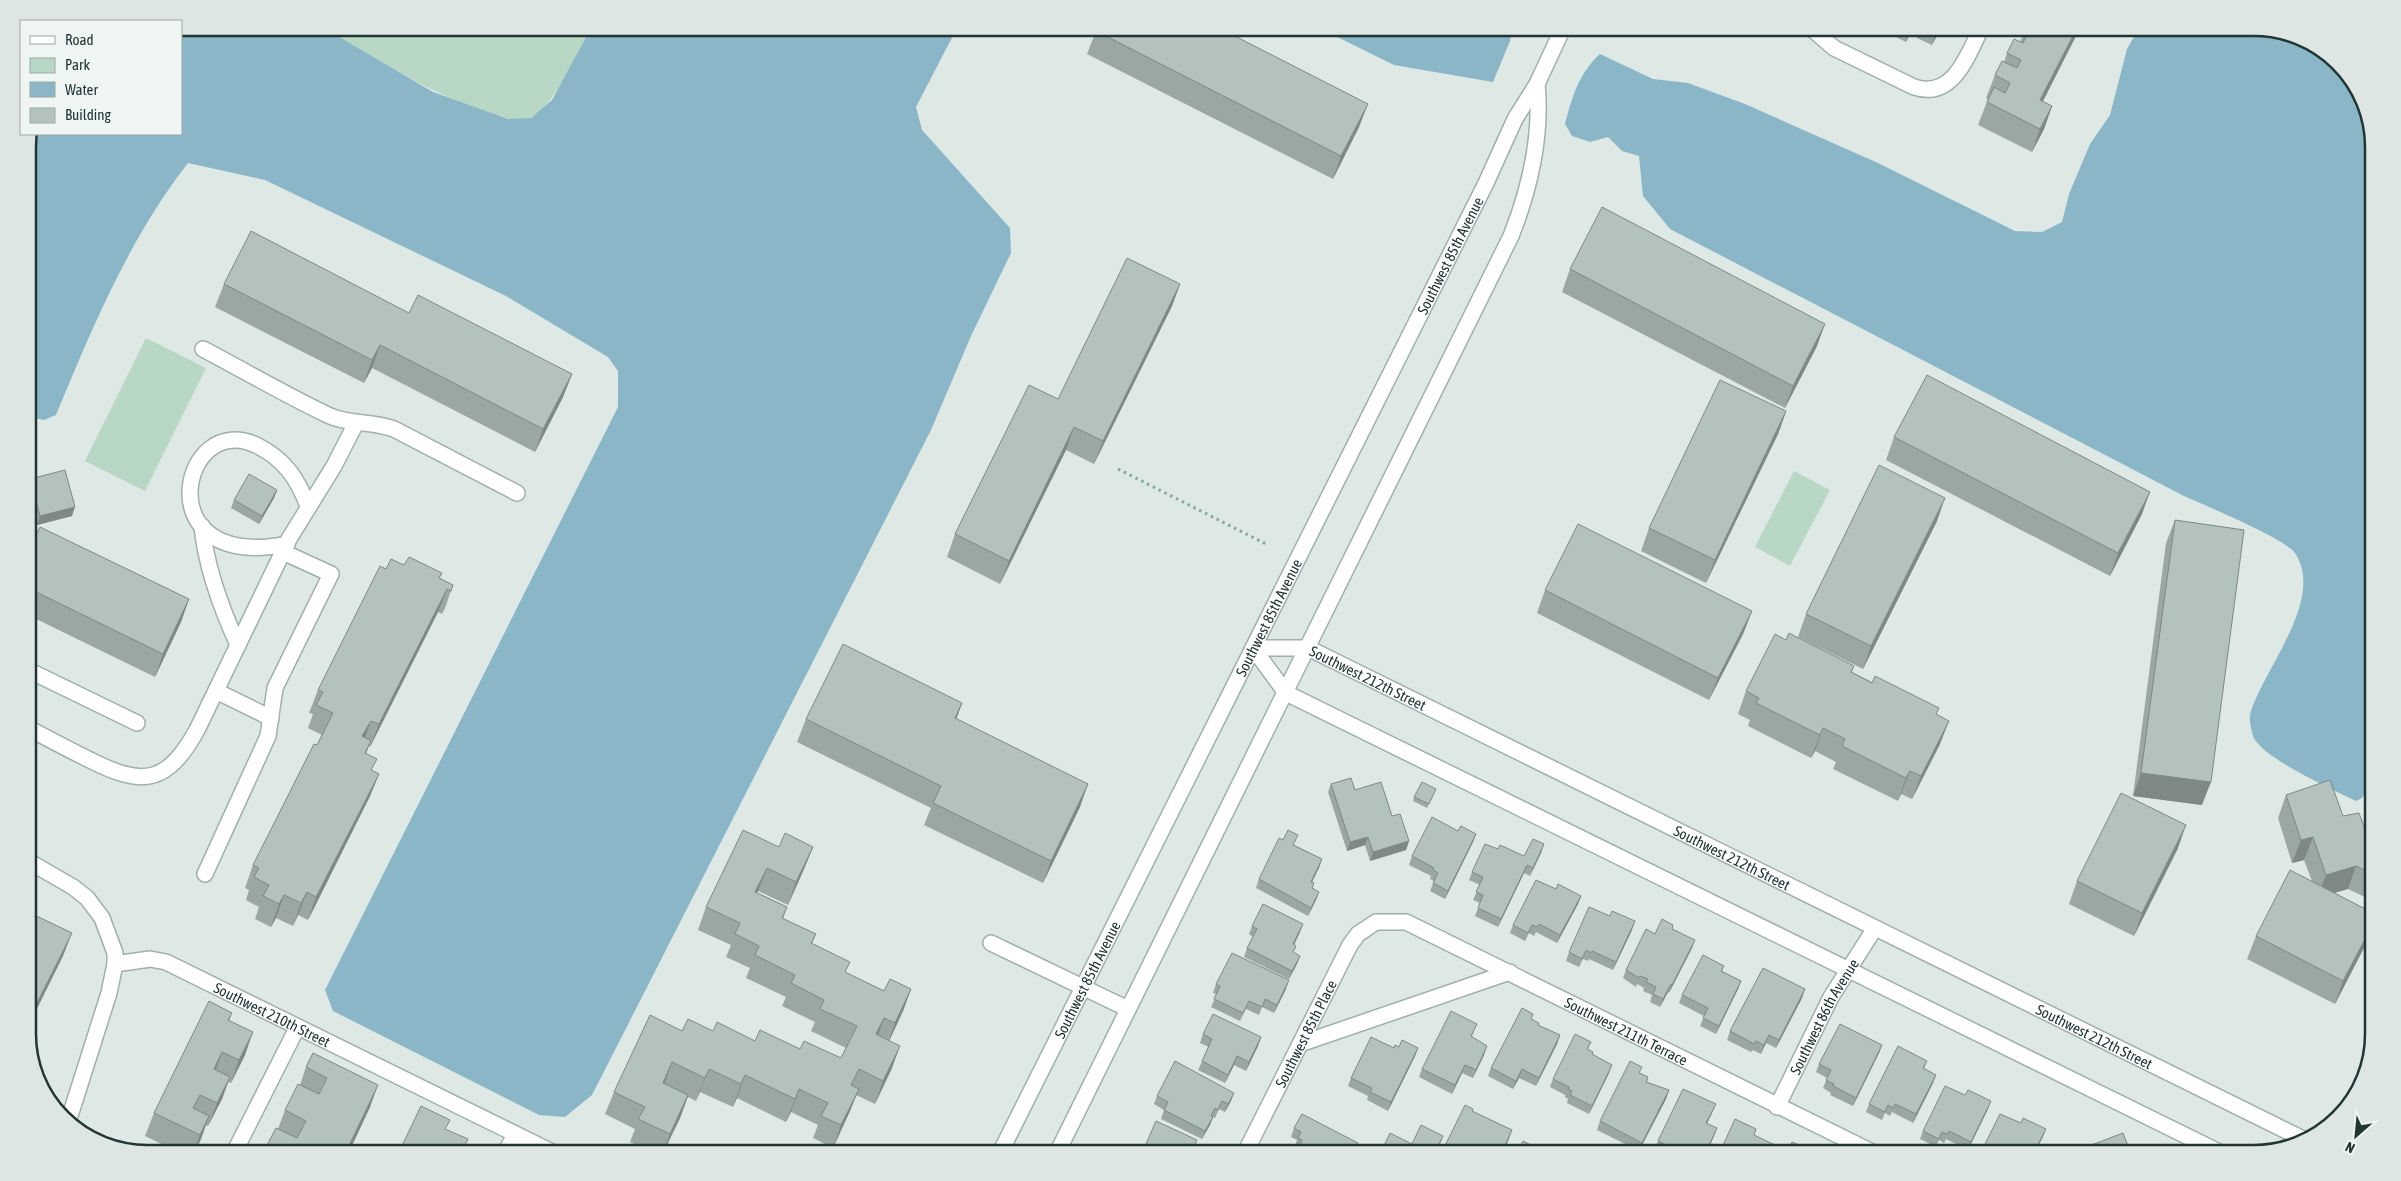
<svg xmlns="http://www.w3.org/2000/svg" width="2401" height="1181" font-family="'Asap Condensed',sans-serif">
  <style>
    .green { fill: #b9d7c5 }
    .water { fill: #8bb6c8 }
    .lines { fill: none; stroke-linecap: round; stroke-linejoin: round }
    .minor-casing { stroke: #a2afac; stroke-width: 18 }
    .path { stroke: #82a8a1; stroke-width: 3; stroke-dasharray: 2.5 4; stroke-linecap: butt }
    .minor { stroke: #fff; stroke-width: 15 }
    .wall { fill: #9ba7a3 }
    .shaded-wall { fill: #7e8885 }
    .building { fill: #b4c2be; stroke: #7e8885 }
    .labels { text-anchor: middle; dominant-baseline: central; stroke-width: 4; stroke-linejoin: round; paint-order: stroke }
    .street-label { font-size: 15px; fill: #213633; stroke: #eef5f2 }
    .rim { fill: none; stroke: #213633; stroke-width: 2.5 }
  </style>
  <rect width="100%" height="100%" fill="#dee8e5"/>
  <!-- green -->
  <path class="green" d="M324 28H591C580 48 552 111 530 118 488 131 364 51 324 28Z
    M146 338 206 368 145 491 85 461Z
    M1794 471 1830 490 1790 566 1755 547Z"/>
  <!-- water -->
  <path class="water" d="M181 28H324L433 92 508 119 531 118 552 100 591 28H957L916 107 922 130 1010 228 1011 253 971 336 931 430 592 1095 565 1117 539 1115 333 1011 325 990 618 407V371L608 357 506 296 265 180 188 163C130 237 92 328 56 415L44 420 28 417 29 134H181Z
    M1319 28H1513L1510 41 1493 82 1394 65Z
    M2139 28H2254L2307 40 2353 81 2373 140V780L2362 798 2356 801C2332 789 2269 761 2255 740 2252 736 2249 720 2250 715 2262 670 2326 600 2295 553 2286 539 2204 505 2184 496L1670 229 1643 196 1639 156 1622 151 1608 137 1590 142 1572 136 1565 124C1572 97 1579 73 1600 54L1653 79 1688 83 1745 104 1878 163 2015 231 2042 232 2062 222 2069 194 2090 144 2110 115 2127 49Z"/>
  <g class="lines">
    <defs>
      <g id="minor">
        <path d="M1811 28 1834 48 1914 87C1953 100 1968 55 1981 28"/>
        <path d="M203 349C245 371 287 396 330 416 351 425 373 421 394 429L517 493"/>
        <path d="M202 526C206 567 221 608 238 645"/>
        <path d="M287 544C144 573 181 407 258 446 285 460 297 478 308 506"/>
        <path id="s1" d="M1253 648H1308L2303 1139"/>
        <path d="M1253 648 1286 693 2221 1153"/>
        <path d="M28 670 137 723"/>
        <path d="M216 691 271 718"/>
        <path d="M28 728C49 739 69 750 90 760 143 787 167 784 197 730L289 539 334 466 356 423"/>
        <path d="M28 861 73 887 87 898 102 918 115 953V964L109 993 69 1119"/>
        <path d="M205 874 268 736 275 688 331 574 283 552"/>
        <path d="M991 943 1128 1009"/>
        <path id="s2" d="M115 964 150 959 166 962 554 1153"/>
        <path d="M1300 1044 1510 972"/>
        <path id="s3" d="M1777 1107 1831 997 1875 928"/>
        <path d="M234 1153 297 1028"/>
        <path d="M505 1153 515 1135"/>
        <path id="s4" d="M1000 1153 1486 183 1515 119 1537 84 1563 28"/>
        <path d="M1057 1153 1511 236C1530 188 1542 135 1537 84"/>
        <path id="s5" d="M1245 1153 1350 945 1358 934 1376 922H1406L1874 1153"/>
      </g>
    </defs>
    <!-- minor casing -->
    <use href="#minor" class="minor-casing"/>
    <!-- path -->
    <path class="path" d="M1118 469 1268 545"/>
    <!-- minor -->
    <use href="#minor" class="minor"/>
  </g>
  <!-- wall -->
  <path class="wall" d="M1892 28H1913L1906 42 1890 34Z
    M1920 28H1941L1932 45 1917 38Z
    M2022 28H2080L2042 102 2052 106 2044 129 2032 152 1978 125 1988 99 1986 98 1995 75 2004 62 2007 53 2020 42 2025 29Z
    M1096 31 1359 127 1333 179 1087 54Z
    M1570 269 1817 346 1785 408 1562 292Z
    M224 284 409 313 572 374 563 397 535 452 372 368 364 383 215 307Z
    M1180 284 1172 306 1094 464 1066 450 1000 584 947 557 955 534 1058 399Z
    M1786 412 1778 434 1706 583 1641 551 1649 528Z
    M1894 437 2142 514 2110 576 1886 460Z
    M30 479 72 516 37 525 28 489V486Z
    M277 490 274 498 259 524 231 508 234 500Z
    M2175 520 2202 805 2133 796 2166 543Z
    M1937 521 1863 669 1798 637 1806 614Z
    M28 546 189 599 181 622 155 677 28 615Z
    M404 565 440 578 453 585 445 608 442 614 438 612 370 747 369 746 366 754 372 770 379 774 370 796 308 920 298 915 293 926 276 918 271 927 255 919 259 907 246 900 249 890 245 888 253 865 322 735 308 728 313 714 309 713 318 690 386 569Z
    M1545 590 1752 611 1743 634 1709 700 1537 613Z
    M1786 640 1854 666 1852 672 1937 715 1940 744 1912 799 1901 794 1898 801 1833 769 1836 762 1815 751 1811 758 1748 726 1750 720 1738 714 1746 691Z
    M962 703 956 719 1080 807 1043 883 924 825 931 808 797 742 806 719Z
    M1331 784 1355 790 1392 816 1409 841 1406 850 1370 861 1365 845 1347 851 1328 792Z
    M1436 789 1427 808 1413 801 1414 797Z
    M2286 795 2343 816 2369 840 2373 842V907L2371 900 2348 889 2334 893 2373 913V927L2369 938 2335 1004 2247 959 2256 936 2312 881 2304 860 2292 863 2278 818Z
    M1458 831 1476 834 1473 842 1445 899 1430 891 1434 881 1430 879 1431 876 1409 865 1412 856Z
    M1544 844 1541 853 1530 876 1524 873 1498 927 1475 916 1480 903 1473 900 1480 885 1469 880 1472 872 1498 849 1524 856Z
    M1294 845 1322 859 1312 882 1314 883 1312 888 1319 892 1316 900 1308 916 1256 888 1259 879Z
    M779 847H813L804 869 788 905 758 891 757 893 787 907 783 919 816 934 812 944 846 973 884 991 911 989 903 1011 889 1040 892 1068 875 1104 856 1095 850 1111 833 1148 813 1138 818 1125 791 1112 786 1122 737 1098 733 1107 700 1092 696 1101 688 1097 680 1118 663 1154H654L630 1142 635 1129 605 1114 614 1092 682 1031H713L755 1041 800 1049 841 1058 846 1048 811 1031 815 1022 782 1006 786 997 746 978 750 968 726 957 731 945 698 930 706 907Z
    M2178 848 2134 936 2069 904 2077 881Z
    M1556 889 1581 896 1578 904 1557 943 1536 932 1534 936 1529 933 1525 941 1510 933 1513 925Z
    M1673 925 1672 929 1692 948 1669 993 1668 992 1660 1007 1650 1002 1652 995 1643 991 1644 988 1637 984 1636 987 1623 978 1626 970 1655 934Z
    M1252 926 1300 932 1294 945 1293 952 1297 964 1289 979 1244 957 1247 948 1253 937 1249 934Z
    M1632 930 1613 970 1589 959 1588 961 1583 959 1579 967 1566 961 1569 952Z
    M1724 966 1722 971 1741 981 1738 989 1716 1034 1700 1026 1704 1016 1679 1003 1682 995Z
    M1216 984 1286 989 1274 1013 1262 1007 1259 1015 1246 1009 1240 1021 1211 1007 1217 994 1213 993Z
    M1802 998 1776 1048 1766 1043 1761 1054 1753 1050 1751 1052 1727 1040 1730 1031Z
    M232 1013 229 1021 245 1055 231 1083 228 1082 222 1099 208 1126 206 1125 201 1139 194 1154H182L145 1136 154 1113Z
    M1532 1019 1538 1025 1560 1035 1557 1044 1536 1086 1519 1078 1513 1089 1488 1076 1491 1068Z
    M1474 1032 1472 1036 1484 1055 1473 1078 1462 1073 1452 1094 1419 1077 1422 1069Z
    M1203 1034 1261 1037 1258 1046 1246 1071 1234 1065 1225 1083 1198 1070 1209 1047 1200 1043Z
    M1591 1042 1588 1049 1609 1073 1589 1114 1567 1103 1568 1099 1565 1097V1095L1550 1087 1553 1079Z
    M1882 1045 1879 1053 1853 1106 1830 1095 1831 1093 1823 1088 1827 1078 1816 1072 1819 1064Z
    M1399 1047 1418 1048 1415 1056 1388 1111 1367 1100 1368 1096 1348 1086 1351 1078 1394 1048Z
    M313 1053 370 1107 348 1154H263L276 1128 278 1129 285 1110 300 1085 306 1067Z
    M1927 1061 1924 1069 1936 1075 1933 1083 1913 1123 1892 1112 1890 1116 1885 1113 1882 1120 1866 1112 1869 1104Z
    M1640 1073 1648 1077 1647 1082 1669 1090 1666 1099 1639 1151 1597 1130 1600 1121Z
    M1157 1096 1231 1101 1225 1112 1219 1109 1215 1118 1213 1117 1210 1125 1202 1139 1161 1119 1164 1110 1154 1104Z
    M1988 1109 1968 1150 1946 1139 1944 1143 1939 1140 1936 1147 1920 1139 1923 1131Z
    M1712 1113 1707 1124 1717 1128 1714 1136 1706 1154H1665L1655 1149 1658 1141Z
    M1294 1128 1358 1143 1354 1154H1295L1298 1148 1295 1146 1297 1140 1291 1137Z
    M1146 1144 1194 1149 1191 1154H1146L1143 1152Z"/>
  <!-- shaded-wall -->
  <path class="shaded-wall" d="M1911 28H1913L1906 42Z
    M1938 28H1941L1932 45Z
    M2077 28H2080L2032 123 2040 100Z
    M1368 104 1359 127 1333 179 1341 156Z
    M2052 106 2044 129 2032 152 2040 129Z
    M1180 284 1172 306 1094 464 1103 441Z
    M1825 324 1817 346 1785 408 1793 386Z
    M380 345 372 368 364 383 372 360Z
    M572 374 563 397 535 452 543 429Z
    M1786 411 1778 434 1706 583 1715 560Z
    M1074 427 1066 450 1000 584 1009 561Z
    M277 490 274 498 259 524 262 516Z
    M2150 492 2142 514 2110 576 2118 553Z
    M1945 498 1937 521 1863 669 1871 646Z
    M75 507 72 516 37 525 40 516Z
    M447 589 438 612 370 747 379 724Z
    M189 599 181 622 155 677 163 654Z
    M1752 611 1743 634 1709 700 1718 678Z
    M962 703 954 726 955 718Z
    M371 721 363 743 362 736Z
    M1949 721 1940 744 1912 799 1921 776Z
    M1823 728 1815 751 1811 758 1820 735Z
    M1910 771 1901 794 1898 801 1906 778Z
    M2141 773 2211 782 2202 805 2133 796Z
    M379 774 370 796 308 920 316 897Z
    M1088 784 1080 807 1043 883 1051 861Z
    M2186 825 2178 848 2134 936 2142 913Z
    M1476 834 1473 842 1445 899 1448 891Z
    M1368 837 1365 845 1347 851 1350 842Z
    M2313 837 2304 860 2292 863 2301 840Z
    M1409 841 1406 850 1370 861 1373 852Z
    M1544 844 1541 853 1530 876 1533 868Z
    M813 847 804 869 788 905 796 882Z
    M1322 859 1319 868 1308 890 1311 882Z
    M1527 865 1524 873 1498 927 1501 919Z
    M2356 866 2348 889 2317 898 2326 875Z
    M767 868 758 891 747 915 755 892Z
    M307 892 298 915 293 926 301 903Z
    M1319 892 1316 900 1308 916 1311 908Z
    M284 895 276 918 271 927 279 904Z
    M1581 896 1578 904 1557 943 1560 935Z
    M1635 921 1632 930 1613 970 1616 962Z
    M1303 924 1300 932 1290 953 1293 944Z
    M2373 924V927L2369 938 2335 1004 2343 981Z
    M72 933 63 956 28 1027V1021Z
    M1695 940 1692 948 1669 993 1672 985Z
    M1300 956 1297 964 1289 979 1292 971Z
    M1289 980 1286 989 1274 1013 1277 1005Z
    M1741 981 1738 989 1716 1034 1719 1026Z
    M1671 984 1668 992 1660 1007 1663 999Z
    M911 989 903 1011 887 1046 895 1023Z
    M1805 989 1802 998 1776 1048 1779 1040Z
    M884 1018 876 1041V1034Z
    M253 1032 245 1055 231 1083 239 1060Z
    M1560 1035 1557 1044 1536 1086 1539 1078Z
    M1769 1035 1766 1043 1761 1054 1764 1045Z
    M1261 1037 1258 1046 1246 1071 1249 1062Z
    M1882 1045 1879 1053 1853 1106 1856 1098Z
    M900 1046 892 1068 875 1104 883 1081Z
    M1487 1046 1484 1055 1473 1078 1476 1070Z
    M1418 1048 1415 1056 1388 1111 1391 1102Z
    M222 1052 214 1075V1069Z
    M1237 1056 1234 1065 1225 1083 1228 1075Z
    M672 1062 664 1085 663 1083Z
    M1465 1065 1462 1073 1452 1094 1455 1085Z
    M1612 1065 1609 1073 1589 1114 1592 1106Z
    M709 1069 700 1092 696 1101 705 1078Z
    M1522 1069 1519 1078 1513 1089 1516 1081Z
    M745 1075 737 1098 733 1107 741 1084Z
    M1936 1075 1933 1083 1913 1123 1916 1114Z
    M230 1077 222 1099 208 1126 217 1103Z
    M378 1085 370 1107 348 1154H345Z
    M799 1089 791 1112 786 1122 795 1099Z
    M859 1089 850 1111 833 1148 841 1125Z
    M1669 1090 1666 1099 1639 1151 1642 1143Z
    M1234 1093 1231 1101 1225 1112 1228 1104Z
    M688 1095 680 1118 662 1154 670 1134Z
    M1991 1101 1988 1109 1968 1150 1971 1142Z
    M1716 1104 1712 1113 1703 1131 1706 1123Z
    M209 1116 201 1139 193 1154 200 1135Z
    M1213 1117 1210 1125 1202 1139 1205 1131Z
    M1717 1128 1714 1136 1706 1154H1705Z
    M2046 1129 2043 1137 2034 1154H2033Z
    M1512 1130 1509 1139 1502 1154H1501Z
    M1443 1136 1440 1144 1435 1154H1434Z"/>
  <!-- building -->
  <path class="building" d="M1097 28H1219L1368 104 1341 156 1096 31Z
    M2025 28H2077L2040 100 2052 106 2040 129 1987 102 1994 87 2005 93 2010 83 1995 75 2002 61 2017 68 2021 60 2007 53 2014 39 2023 43 2029 31 2025 29Z
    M1602 207 1825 324 1793 386 1570 269Z
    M251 231 409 313 418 295 572 374 543 429 380 345 372 360 224 284Z
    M1127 258 1180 284 1103 441 1074 427 1009 561 955 534 1029 385 1058 399Z
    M1927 375 2150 492 2118 553 1894 437Z
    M1720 380 1786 411 1715 560 1649 528Z
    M1879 465 1945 498 1871 646 1806 614Z
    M65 470 75 507 40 516 30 479Z
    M249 474 277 490 262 516 234 500Z
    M2175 520 2244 530 2211 782 2141 773Z
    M1578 524 1752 611 1718 678 1545 590Z
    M40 527 189 599 163 654 28 588V546L30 547Z
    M409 557 442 573 439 578 453 585 451 591 447 589 379 724 371 721 362 736 371 741 365 753 377 759 371 770 379 774 316 897 307 892 301 903 284 895 279 904 263 896 269 885 254 877 259 868 253 865 314 744 317 745 333 713 316 705 323 692 318 690 380 566 386 569 391 559 404 565Z
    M1789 633 1854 666 1851 672 1872 683 1875 676 1939 708 1936 714 1949 721 1921 776 1910 771 1906 778 1842 746 1845 739 1823 728 1820 735 1756 703 1759 698 1746 691 1775 634 1786 640Z
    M843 644 962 703 955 718 1088 784 1051 861 933 803 941 786 806 719Z
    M1351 778 1355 790 1381 782 1392 816 1400 814 1409 841 1373 852 1368 837 1350 842 1331 784Z
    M2330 780 2343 816 2359 813 2369 840 2373 842V874L2356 866 2326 875 2313 837 2301 840 2286 795Z
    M1422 782 1436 789 1429 804 1414 797Z
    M2121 793 2186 825 2142 913 2077 881Z
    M1432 817 1458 831 1461 826 1476 834 1448 891 1433 883 1438 873 1433 870 1434 868 1412 856Z
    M743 830 779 847 785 833 813 847 796 882 767 868 755 892 787 907 782 918 816 934 811 943 850 962 845 972 884 991 890 979 911 989 895 1023 884 1018 876 1034 900 1046 883 1081 859 1069 851 1085 859 1089 841 1125 821 1116 828 1103 799 1089 795 1099 745 1075 741 1084 709 1069 705 1078 672 1062 663 1083 688 1095 670 1134 638 1119 645 1107 614 1092 650 1015 682 1031 688 1019 713 1031 717 1022 755 1041 760 1030 800 1049 804 1041 841 1058 857 1026 820 1009 824 1000 791 983 795 975 755 955 759 946 735 934 740 923 706 907Z
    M1288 830 1298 835 1293 845 1322 859 1311 882 1314 883 1312 888 1319 892 1311 908 1259 879 1279 838 1283 840Z
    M1533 839 1544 844 1533 868 1527 865 1501 919 1478 908 1483 895 1476 892 1483 877 1472 872 1485 844 1498 849 1500 845 1524 856Z
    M2290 870 2373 913V924L2343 981 2256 936Z
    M1536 880 1556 889 1558 884 1581 896 1560 935 1539 924 1537 927 1532 925 1528 933 1513 925Z
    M1263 904 1303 924 1293 944 1296 946 1293 952 1300 956 1292 971 1247 948 1257 929 1252 926Z
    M1589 907 1610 916 1612 911 1635 921 1616 962 1592 951 1591 953 1586 950 1582 959 1569 952Z
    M28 912 72 933 28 1021Z
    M1662 919 1673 925 1672 929 1695 940 1672 985 1671 984 1663 999 1653 994 1656 987 1646 982 1648 979 1640 976 1639 978 1626 970 1646 929 1655 934Z
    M1232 953 1289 980 1277 1005 1265 999 1262 1007 1249 1001 1243 1013 1214 999 1220 986 1216 984Z
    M1703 955 1724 966 1721 971 1741 981 1719 1026 1703 1018 1708 1008 1682 995Z
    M1763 968 1805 989 1779 1040 1769 1035 1764 1045 1756 1041 1754 1044 1730 1031Z
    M209 1001 232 1013 228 1020 253 1032 239 1060 222 1052 214 1069 230 1077 217 1103 200 1095 193 1108 209 1116 200 1135 154 1113Z
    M1522 1008 1533 1014 1531 1019 1539 1023 1538 1025 1560 1035 1539 1078 1522 1069 1516 1081 1491 1068Z
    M1451 1011 1477 1024 1471 1036 1487 1046 1476 1070 1465 1065 1455 1085 1422 1069Z
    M1213 1014 1261 1037 1249 1062 1237 1056 1228 1075 1202 1061 1212 1039 1203 1034Z
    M1840 1024 1882 1045 1856 1098 1833 1086 1834 1084 1826 1080 1831 1070 1819 1064Z
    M1575 1034 1591 1042 1587 1049 1593 1052 1592 1054 1612 1065 1592 1106 1570 1095 1572 1091 1568 1089 1569 1087 1553 1079Z
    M1371 1037 1394 1048 1395 1045 1399 1047 1402 1040 1418 1048 1391 1102 1370 1092 1372 1088 1351 1078Z
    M1898 1046 1927 1061 1923 1068 1936 1075 1916 1114 1895 1104 1893 1108 1888 1105 1885 1112 1869 1104Z
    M313 1053 378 1085 345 1154H265L263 1153 276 1128 297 1138 306 1121 285 1110 298 1084 319 1094 327 1078 306 1067Z
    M1175 1061 1234 1093 1228 1104 1222 1101 1218 1110 1215 1108 1211 1116 1213 1117 1205 1131 1164 1110 1168 1102 1157 1096Z
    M1630 1061 1642 1067 1639 1073 1648 1077 1646 1082 1669 1090 1642 1143 1600 1121Z
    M1945 1086 1965 1095 1968 1090 1991 1101 1971 1142 1949 1131 1947 1134 1942 1132 1939 1139 1923 1131Z
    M1683 1089 1716 1104 1706 1123 1717 1128 1705 1154H1685L1658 1141Z
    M1465 1105 1473 1109 1472 1111 1512 1130 1501 1154H1441Z
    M421 1106 450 1120 445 1129 468 1139 461 1154H398Z
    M1302 1114 1358 1143 1353 1154H1295L1302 1140 1298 1138 1301 1132 1294 1128Z
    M2000 1114 2021 1123 2023 1118 2046 1129 2033 1154H1980Z
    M1735 1119 1756 1129 1754 1135 1775 1145 1771 1154H1719Z
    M1156 1121 1197 1140 1190 1154H1149L1150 1151 1148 1150 1150 1146 1146 1144Z
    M1421 1125 1443 1136 1434 1154H1380L1390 1133 1412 1144Z
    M2123 1133 2130 1151 2122 1154H2068Z
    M1523 1141 1545 1152V1154H1516Z
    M1792 1142 1808 1149 1806 1154H1787Z
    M132 1145 150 1154 130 1149Z"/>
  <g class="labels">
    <!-- street labels -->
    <g class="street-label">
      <text stroke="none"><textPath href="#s4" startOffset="1004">Southwest 85th Avenue</textPath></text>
      <text stroke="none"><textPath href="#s4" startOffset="599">Southwest 85th Avenue</textPath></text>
      <text stroke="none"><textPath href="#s1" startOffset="122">Southwest 212th Street</textPath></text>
      <text stroke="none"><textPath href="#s1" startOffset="528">Southwest 212th Street</textPath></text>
      <text stroke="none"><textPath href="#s4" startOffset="194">Southwest 85th Avenue</textPath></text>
      <text stroke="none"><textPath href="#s2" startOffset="170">Southwest 210th Street</textPath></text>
      <text stroke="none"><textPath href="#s3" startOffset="102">Southwest 86th Avenue</textPath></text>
      <text stroke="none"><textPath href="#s5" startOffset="544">Southwest 211th Terrace</textPath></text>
      <text stroke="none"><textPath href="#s5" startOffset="134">Southwest 85th Place</textPath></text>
      <text stroke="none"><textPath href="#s1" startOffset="932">Southwest 212th Street</textPath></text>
    </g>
  </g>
  <!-- crop -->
  <path d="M0 0H2401V1181H0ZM147 36H2254A111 111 0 0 1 2365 147V1034A111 111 0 0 1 2254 1145H147A111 111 0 0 1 36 1034V147A111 111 0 0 1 147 36Z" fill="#dee6e3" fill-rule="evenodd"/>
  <path class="rim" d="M147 36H2254A111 111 0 0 1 2365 147V1034A111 111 0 0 1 2254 1145H147A111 111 0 0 1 36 1034V147A111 111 0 0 1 147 36Z"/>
  <!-- legend -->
  <rect x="20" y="20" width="162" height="115" fill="#eef5f2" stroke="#9ca9a6"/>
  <rect x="30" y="36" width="25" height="8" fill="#ffffff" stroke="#9ca9a6"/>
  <text x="65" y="45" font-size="15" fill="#213633">Road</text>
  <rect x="30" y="58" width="25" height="15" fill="#b9d7c5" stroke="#9ca9a6"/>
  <text x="65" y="70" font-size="15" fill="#213633">Park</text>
  <rect x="30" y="82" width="25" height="15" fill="#8bb6c8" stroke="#9ca9a6"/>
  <text x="65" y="95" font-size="15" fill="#213633">Water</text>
  <rect x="30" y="108" width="25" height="15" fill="#b4c2be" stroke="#9ca9a6"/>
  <text x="65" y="120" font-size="15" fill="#213633">Building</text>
  <!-- north arrow -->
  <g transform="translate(2356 1136) rotate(207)" stroke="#eef5f2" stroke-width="4" paint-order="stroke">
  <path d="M0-4L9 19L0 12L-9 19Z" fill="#213633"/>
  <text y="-8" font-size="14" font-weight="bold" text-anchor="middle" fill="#213633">N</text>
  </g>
</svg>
